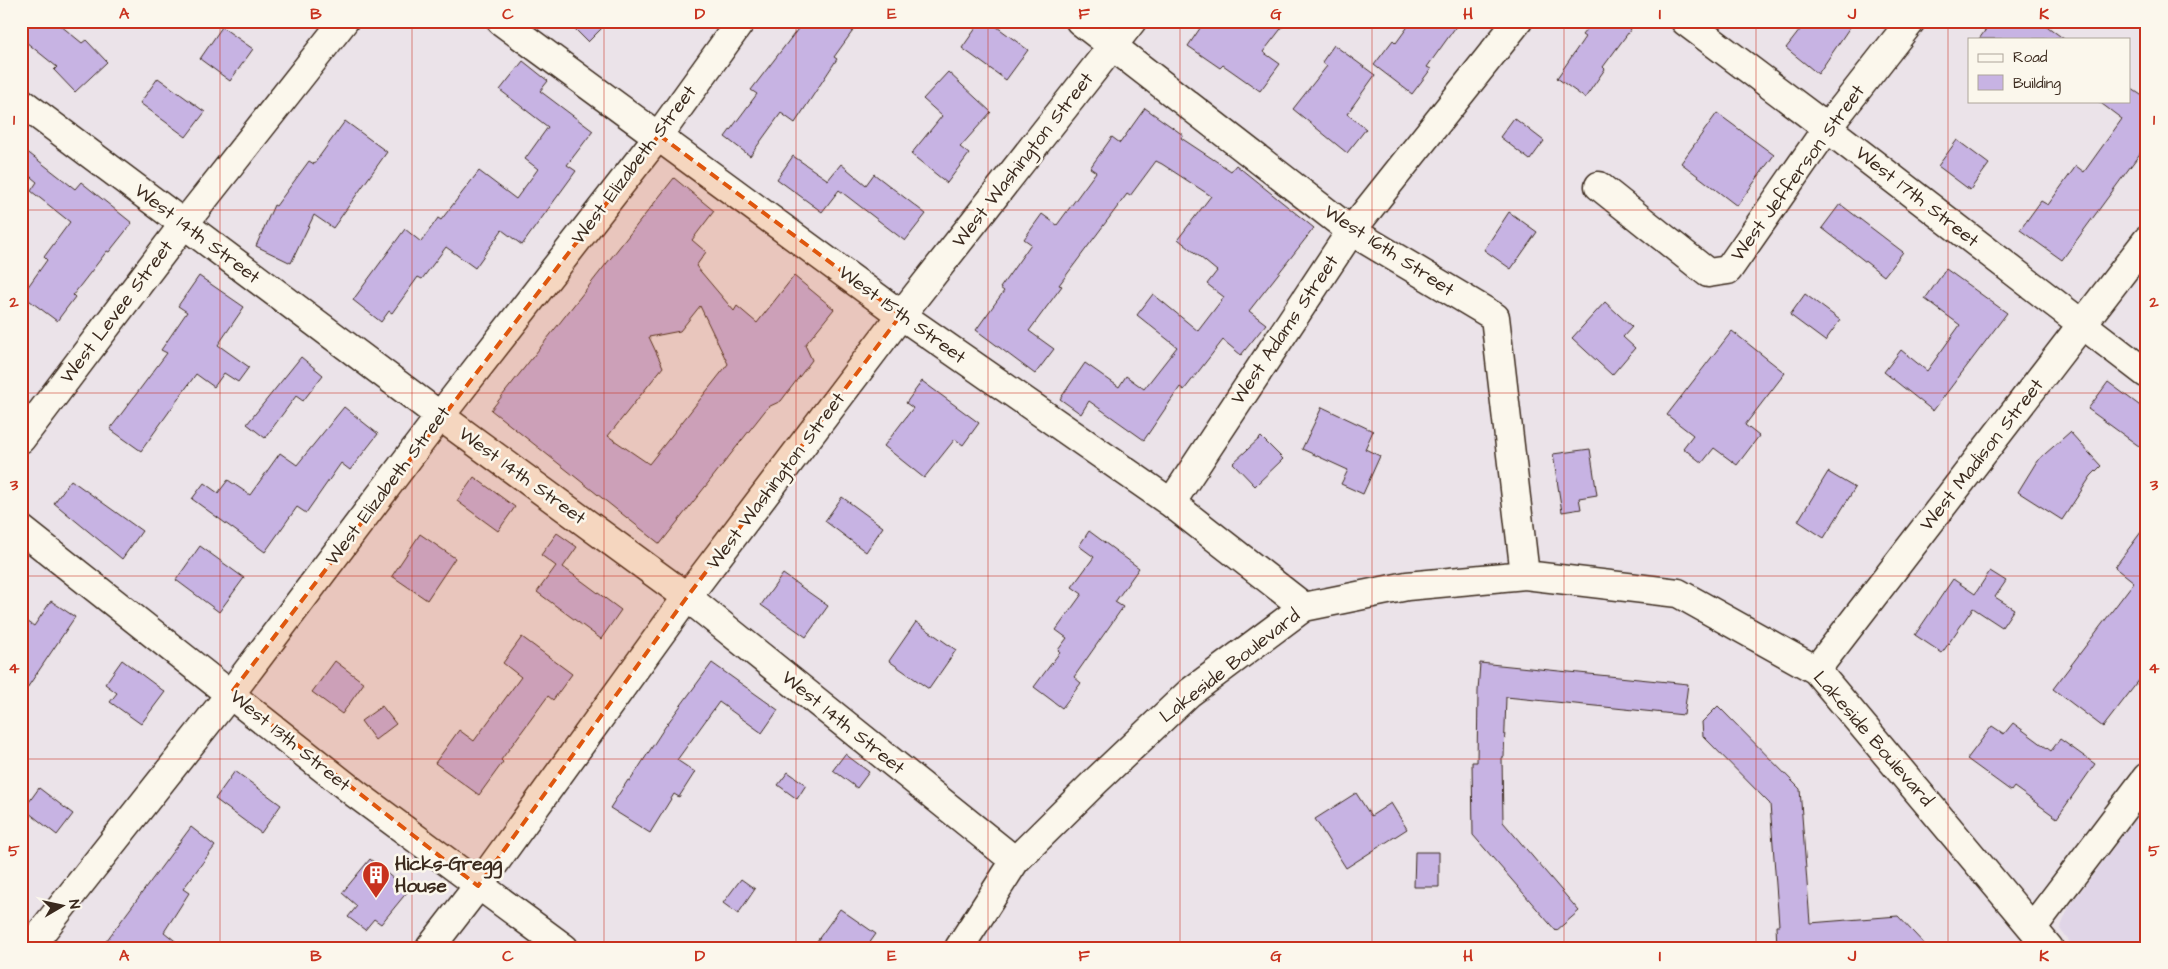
<svg xmlns="http://www.w3.org/2000/svg" width="2168" height="969" font-family="'Architects Daughter',sans-serif">
  <style>
    .built { fill: #e0d5e7 }
    .building { fill: #c7b3e3; stroke: #3b2a1e; fill-rule: evenodd }
    .lines { fill: none; stroke-linecap: round; stroke-linejoin: round }
    .minor-casing { stroke: #3b2a1e; stroke-width: 31 }
    .minor { stroke: #fbf7ec; stroke-width: 28 }
    .marked { fill: #df570d; fill-opacity: 0.2; stroke: #df570d; stroke-width: 4; stroke-dasharray: 10 6; stroke-linejoin: round }
    .grid { fill: none; stroke: #c8321e; stroke-width: 1; stroke-opacity: 0.55 }
    .labels { text-anchor: middle; dominant-baseline: central; stroke-width: 5; stroke-linejoin: round; paint-order: stroke }
    .street-label { font-size: 19px; fill: #3b2a1e; stroke: #fbf7ec }
    .poi-label { font-size: 19px; font-weight: bold; fill: #3b2a1e; stroke: #fbf7ec; text-anchor: start }
    .neatline { fill: none; stroke: #c8321e; stroke-width: 2 }
    .grid-label { font-size: 16px; text-anchor: middle; font-weight: bold; fill: #c8321e }
  </style>
  <rect width="100%" height="100%" fill="#ebe3e9"/>
  <filter id="ink" filterUnits="userSpaceOnUse"><feTurbulence type="fractalNoise" baseFrequency=".02" numOctaves="2"/><feDisplacementMap in="SourceGraphic" scale="10" xChannelSelector="R" yChannelSelector="G"/><feConvolveMatrix kernelMatrix="1 2 1 2 8 2 1 2 1" color-interpolation-filters="sRGB"/></filter>
  <g filter="url(#ink)">
    <!-- built -->
    <path class="built" d="M2147 803V948H2074L2060 929 2069 907Z"/>
    <!-- building -->
    <path class="building" d="M21 21H55L82 43 86 40 107 62 75 92 54 70 57 67 21 38Z
      M567 21H609L588 42Z
      M804 21H860L834 57 837 59 795 123 781 113 750 156 725 137 757 94 751 90Z
      M981 21H989L1028 50 1006 80 962 48Z
      M1205 21H1287L1263 52 1280 64 1260 91 1223 65 1220 68 1188 46Z
      M1412 21H1460L1427 67 1431 69 1412 94 1374 65 1393 40 1396 43Z
      M1593 21H1621L1631 29 1603 67 1605 69 1585 98 1557 78 1585 37 1582 35Z
      M1807 21H1854L1818 74 1786 48Z
      M1992 21H2040L2064 39H1979Z
      M222 27 253 49 230 81 200 59Z
      M1334 45 1375 75 1347 114 1366 129 1347 153 1293 109 1327 66 1322 62Z
      M523 61 548 81 540 91 593 131 567 165 576 171 522 245 502 230 475 268 446 247 422 279 418 277 392 313 389 311 381 322 353 300 405 229 421 242 438 218 441 220 479 171 516 199 538 169 525 159 548 127 500 90Z
      M948 72 991 112 960 147 969 154 947 183 911 154 942 116 923 99Z
      M158 78 205 112 186 137 140 103Z
      M2129 87 2147 99V144L2062 260 2020 230 2041 201 2048 205 2076 166 2084 172 2122 119 2098 101H2129Z
      M1145 108 1183 135 1181 138 1231 171 1236 165 1314 228 1249 311 1266 324 1241 355 1223 340 1184 390 1180 387 1144 440 1089 401 1081 414 1060 399 1085 363 1119 387 1126 376 1144 389 1177 347 1137 315 1153 294 1198 331 1224 297 1207 284 1217 271 1178 239 1211 196 1162 164 1156 161 1130 196 1127 194 1059 285 1062 286 1029 331 1054 349 1035 374 976 330 1004 291 1000 288 1031 244 1024 239 1042 214 1057 225 1096 172 1090 168 1112 137 1120 143Z
      M1717 113 1774 155 1737 206 1681 163Z
      M1514 118 1544 141 1530 160 1500 137Z
      M345 121 387 152 333 228 314 215 291 263 256 246 274 205 276 206 309 161 314 164Z
      M1957 140 1989 164 1970 190 1938 166Z
      M21 147 75 189 81 182 132 223 109 252 107 251 73 295 75 297 57 321 22 295 47 260 44 257 70 222 31 191 37 182 21 169Z
      M793 156 828 180 841 164 866 185 874 174 926 214 905 241 839 190 822 212 777 179Z
      M674 178 714 211 692 240 706 252 696 266 734 311 737 306 757 323 794 276 834 309 805 345 812 360 781 401 768 407 660 544 491 410ZM700 306 728 364 649 464 608 436 663 367 649 337 680 331Z
      M1840 204 1903 252 1884 276 1822 228Z
      M1509 212 1537 232 1511 269 1484 250Z
      M1946 269 2007 313 1933 411 1884 372 1901 350 1927 371 1960 325 1925 299Z
      M199 276 244 307 218 345 249 367 238 382 224 373 214 387 196 374 141 451 110 429 167 353 161 350 187 312 178 306Z
      M1805 294 1840 320 1825 341 1790 315Z
      M1605 302 1632 327 1623 337 1635 348 1612 375 1572 338Z
      M1732 331 1785 373 1745 425 1759 436 1737 465 1714 448 1702 463 1683 448 1693 435 1667 415Z
      M301 357 323 375 303 401 296 396 265 438 247 424Z
      M922 381 979 423 963 445 955 439 924 478 884 446 913 408 906 403Z
      M2108 382 2147 411V452L2088 409Z
      M344 407 378 434 350 470 341 463 306 513 297 507 265 552 192 499 204 483 218 493 228 480 250 495 280 453 297 465Z
      M1322 407 1373 431 1365 449 1380 456 1363 494 1341 484 1348 470 1302 449Z
      M2070 432 2101 466 2091 476 2062 520 2018 492 2037 461Z
      M1261 437 1283 459 1255 486 1233 463Z
      M1590 449 1597 495 1579 498 1581 509 1562 512 1553 454Z
      M1828 472 1855 488 1824 538 1798 521Z
      M474 477 515 507 498 531 457 501Z
      M71 480 142 531 122 559 54 503Z
      M842 497 883 527 866 552 825 521Z
      M2147 524V670L2103 727 2053 689 2134 582 2115 567Z
      M1089 531 1139 568 1115 602 1123 607 1074 677 1081 683 1062 708 1034 687 1060 652 1058 650 1067 638 1056 630 1082 594 1072 587 1094 557 1079 546Z
      M557 533 577 547 563 567 621 610 601 639 537 592 556 566 541 555Z
      M420 534 455 558 427 600 392 576Z
      M200 546 244 578 219 612 176 580Z
      M1990 571 2006 581 1995 597 2014 609 2002 627 1973 608 1942 653 1915 635 1953 579 1975 594Z
      M783 574 828 606 806 637 761 605Z
      M51 601 75 617 21 697V617L34 626Z
      M916 622 956 650 929 689 889 661Z
      M522 637 572 674 553 700 548 696 501 760 503 762 479 795 435 763 459 730 474 741 521 677 503 663Z
      M122 660 165 692 141 724 110 702 117 693 105 684Z
      M335 661 364 683 342 714 312 692Z
      M712 663 778 710 762 733 719 702 677 760 695 772 679 797 674 794 650 833 610 808 628 780 630 781 665 727Z
      M1480 663 1688 684 1684 715 1506 697 1504 757H1502L1503 822 1579 911 1556 931 1473 835 1472 762H1477L1478 691Z
      M382 706 396 724 375 740 361 721Z
      M1718 706 1800 789 1810 923 1898 916 1928 948H1777L1776 925H1779L1770 804 1703 736 1702 722Z
      M2013 723 2051 751 2060 739 2095 764 2057 818 2014 787 2011 791 1967 759 1992 726 2004 734Z
      M845 754 869 772 857 788 833 770Z
      M235 771 281 805 261 833 215 799Z
      M788 772 806 785 797 799 778 785Z
      M39 788 73 814 57 835 24 809Z
      M1356 793 1371 816 1391 803 1407 829 1346 868 1315 819Z
      M191 827 215 846 183 889 189 893 164 932 184 948H101Z
      M1415 852H1439V887H1414Z
      M370 859 408 891 381 924 374 919 365 930 348 917 357 906 342 893Z
      M741 879 755 889 738 914 723 903Z
      M840 909 876 934 866 948H827L817 941Z"/>
    <g class="lines">
      <defs>
        <path id="minor" d="M501 21 901 315 1171 503 1304 607
          M1080 21 1351 231 1495 317 1525 575
          M1685 21 1827 128 2147 374
          M21 102 440 416 687 597 1015 861
          M1599 186 1708 273 1728 270 1827 128 1911 21
          M21 439 184 224 344 21
          M1171 503 1351 231 1518 21
          M21 529 356 794 564 948
          M1816 670 2147 240
          M2033 927 2147 777
          M29 948 231 693 440 416 659 135 741 21
          M430 948 478 886 687 597 901 315 1132 21
          M959 948 1015 861 1096 781 1189 693 1304 607 1407 586 1525 575 1678 593 1816 670 2049 948"/>
      </defs>
      <!-- minor casing -->
      <use href="#minor" class="minor-casing"/>
      <!-- minor -->
      <use href="#minor" class="minor"/>
    </g>
  </g>
  <!-- marked area -->
  <path class="marked" d="M659 135 901 315 687 597 478 886 231 693Z"/>
  <!-- grid -->
  <path class="grid" d="M220 21V948M412 21V948M604 21V948M796 21V948M988 21V948M1180 21V948M1372 21V948M1564 21V948M1756 21V948M1948 21V948M21 210H2147M21 393H2147M21 576H2147M21 759H2147"/>
  <!-- icons -->
  <defs>
    <symbol id="building-pin" viewBox="-11 -11 22 30"><path d="M0 17L-7.5 6A9.5 9.5 0 1 1 7.5 6Z" fill="#c8321e" stroke="#fbf7ec"/><path d="M-4-6H4V6H1V3H-1V6H-4ZM-2.5-4.3h1.7v1.8h-1.7ZM.8-4.3h1.7v1.8H.8ZM-2.5-1h1.7V.8h-1.7ZM.8-1h1.7V.8H.8Z" fill="#fff"/></symbol>
  </defs>
  <g fill-rule="evenodd">
    <use href="#building-pin" x="360" y="859" width="32" height="43"/>
  </g>
  <g class="labels">
    <!-- street labels -->
    <g class="street-label">
      <text transform="translate(1023 160) rotate(-52)">West Washington Street</text>
      <text transform="translate(634 165) rotate(-53)">West Elizabeth Street</text>
      <text transform="translate(1798 173) rotate(-54)">West Jefferson Street</text>
      <text transform="translate(1917 197) rotate(38)">West 17th Street</text>
      <text transform="translate(197 234) rotate(37)">West 14th Street</text>
      <text transform="translate(1389 251) rotate(33)">West 16th Street</text>
      <text transform="translate(117 312) rotate(-53)">West Levee Street</text>
      <text transform="translate(902 315) rotate(36)">West 15th Street</text>
      <text transform="translate(1285 330) rotate(-56)">West Adams Street</text>
      <text transform="translate(1982 455) rotate(-52)">West Madison Street</text>
      <text transform="translate(522 476) rotate(36)">West 14th Street</text>
      <text transform="translate(776 481) rotate(-53)">West Washington Street</text>
      <text transform="translate(388 486) rotate(-53)">West Elizabeth Street</text>
      <text transform="translate(1230 666) rotate(-38)">Lakeside Boulevard</text>
      <text transform="translate(843 723) rotate(39)">West 14th Street</text>
      <text transform="translate(1873 739) rotate(49)">Lakeside Boulevard</text>
      <text transform="translate(290 741) rotate(39)">West 13th Street</text>
    </g>
    <!-- poi labels -->
    <g class="poi-label">
      <text x="395" y="864">Hicks-Gregg<tspan x="395" dy="22">House</tspan></text>
    </g>
  </g>
  <!-- margin -->
  <rect width="2168" height="969" fill="none" stroke="#fbf7ec" stroke-width="55"/>
  <!-- legend -->
  <rect x="1968" y="38" width="162" height="65" fill="#fbf7ec" stroke="#aea59a"/>
  <rect x="1978" y="54" width="25" height="8" fill="#fbf7ec" stroke="#aea59a"/>
  <text x="2013" y="62" font-size="15" fill="#3b2a1e">Road</text>
  <rect x="1978" y="75" width="25" height="15" fill="#c7b3e3" stroke="#aea59a"/>
  <text x="2013" y="88" font-size="15" fill="#3b2a1e">Building</text>
  <!-- north arrow -->
  <g transform="translate(62 906) rotate(81)" stroke="#fbf7ec" stroke-width="4" paint-order="stroke">
  <path d="M0-4L9 19L0 12L-9 19Z" fill="#3b2a1e"/>
  <text y="-8" font-size="14" font-weight="bold" text-anchor="middle" fill="#3b2a1e">N</text>
  </g>
  <rect x="28" y="28" width="2112" height="914" class="neatline"/>
  <g class="grid-label">
    <text x="124" y="19">A</text>
    <text x="316" y="19">B</text>
    <text x="508" y="19">C</text>
    <text x="700" y="19">D</text>
    <text x="892" y="19">E</text>
    <text x="1084" y="19">F</text>
    <text x="1276" y="19">G</text>
    <text x="1468" y="19">H</text>
    <text x="1660" y="19">I</text>
    <text x="1852" y="19">J</text>
    <text x="2044" y="19">K</text>
    <text x="14" y="125">1</text>
    <text x="2154" y="125">1</text>
    <text x="14" y="307">2</text>
    <text x="2154" y="307">2</text>
    <text x="14" y="490">3</text>
    <text x="2154" y="490">3</text>
    <text x="14" y="673">4</text>
    <text x="2154" y="673">4</text>
    <text x="14" y="856">5</text>
    <text x="2154" y="856">5</text>
    <text x="124" y="961">A</text>
    <text x="316" y="961">B</text>
    <text x="508" y="961">C</text>
    <text x="700" y="961">D</text>
    <text x="892" y="961">E</text>
    <text x="1084" y="961">F</text>
    <text x="1276" y="961">G</text>
    <text x="1468" y="961">H</text>
    <text x="1660" y="961">I</text>
    <text x="1852" y="961">J</text>
    <text x="2044" y="961">K</text>
  </g>
</svg>
